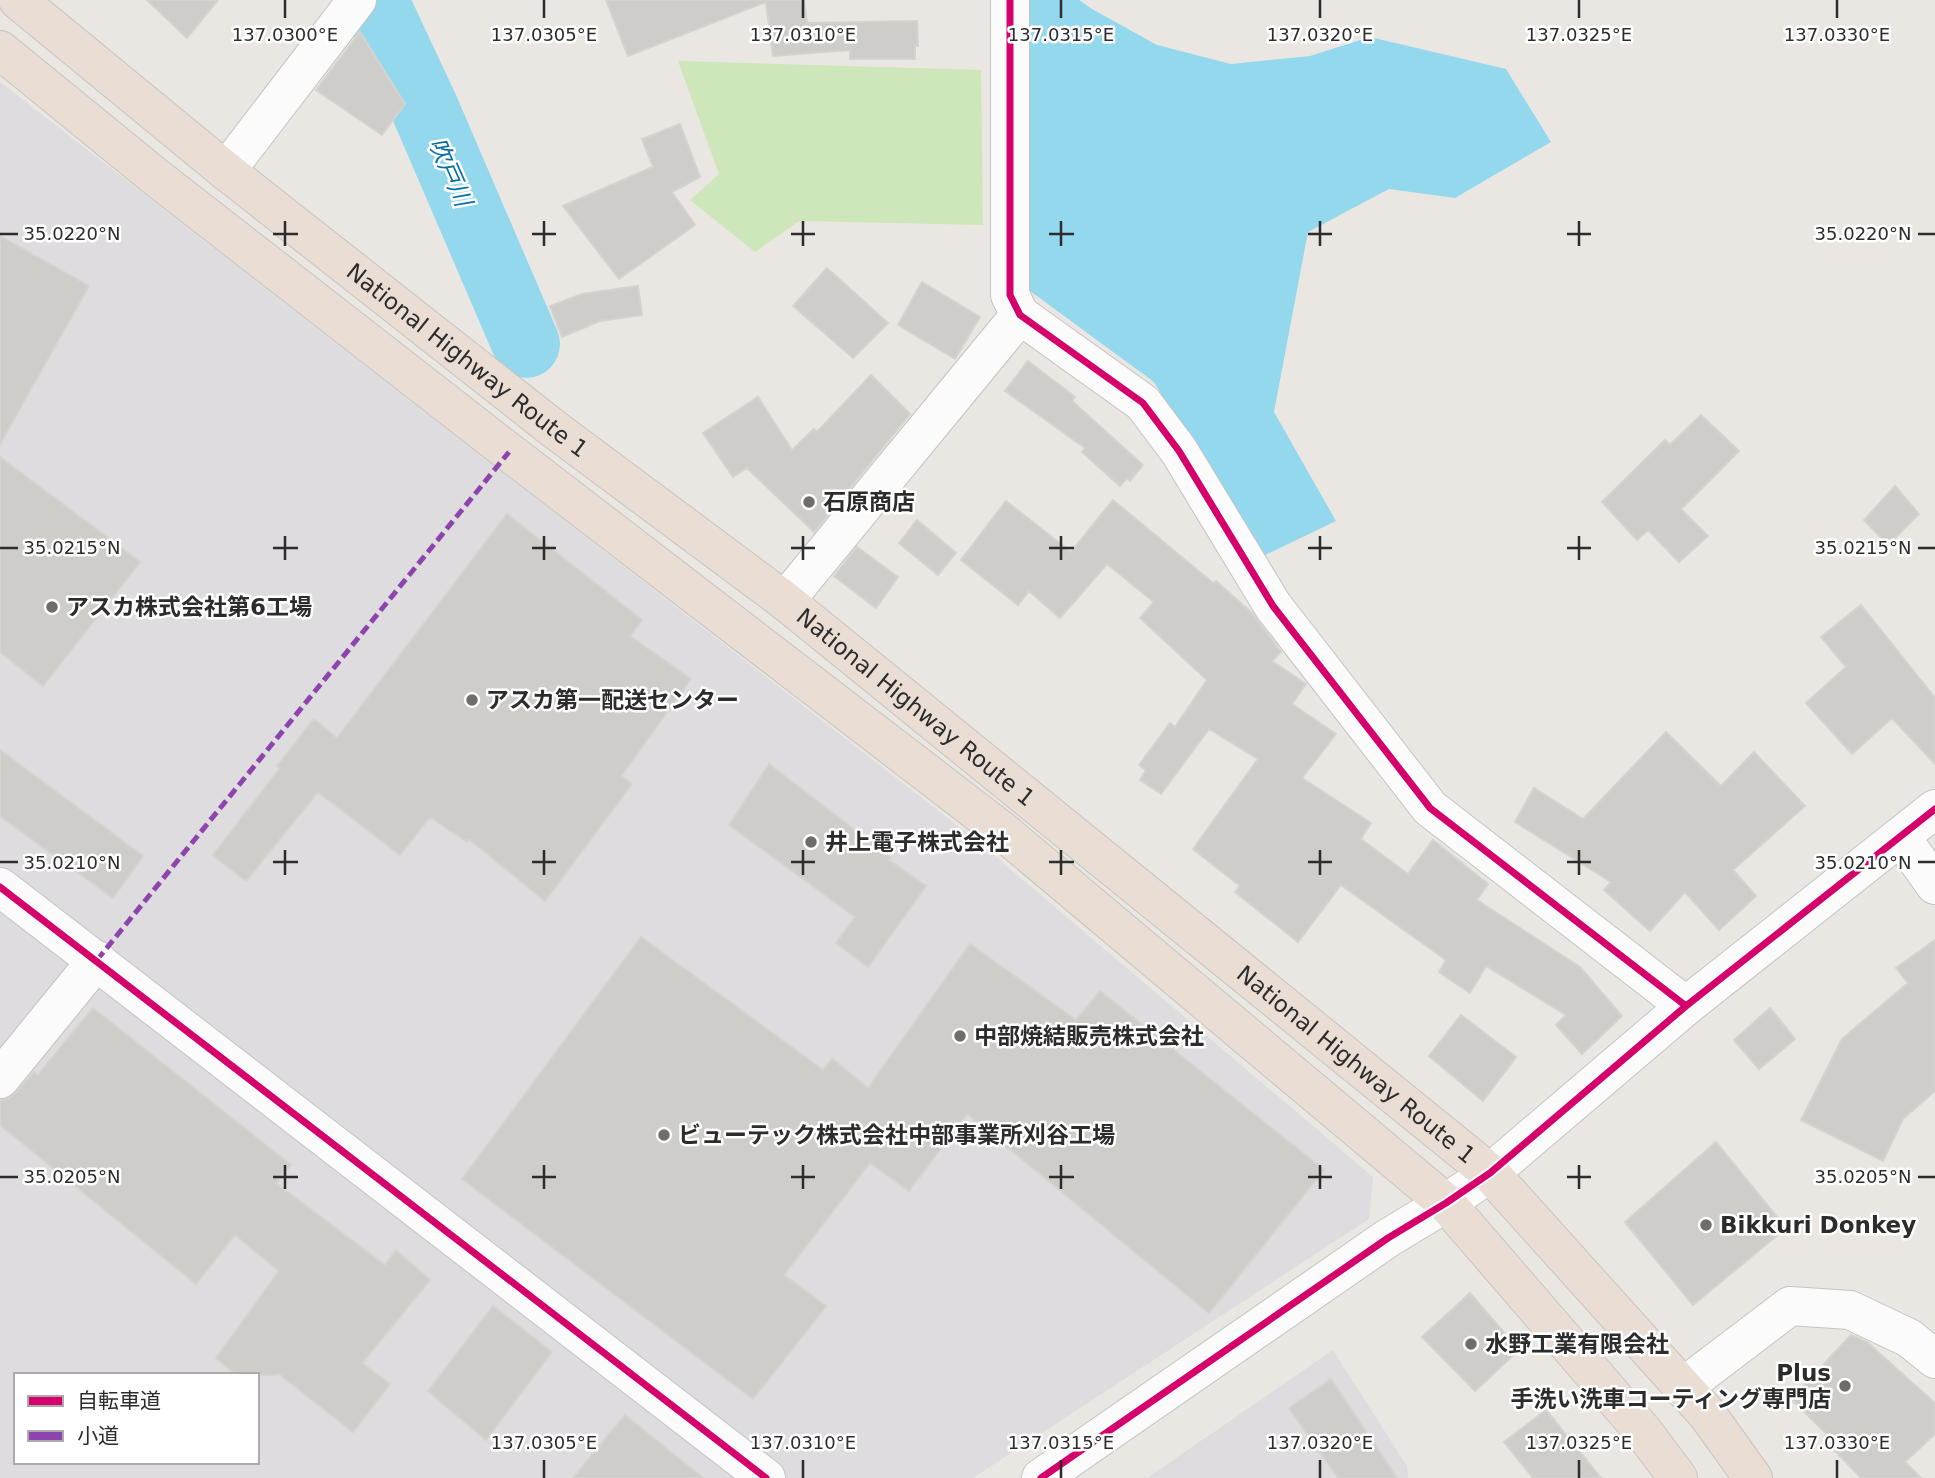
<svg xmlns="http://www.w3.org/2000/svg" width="1935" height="1478" font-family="'DejaVu Sans','Noto Sans JP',sans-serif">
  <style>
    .industrial { fill: #dedcde; fill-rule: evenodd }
    .green { fill: #cde6ba }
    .water { fill: #94d8ee }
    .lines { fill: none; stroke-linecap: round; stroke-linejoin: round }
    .river { stroke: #94d8ee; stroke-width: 68 }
    .building { fill: #cfcdc9; stroke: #d5d3ce; stroke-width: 2 }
    .minor-casing { stroke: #c4c3c3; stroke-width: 40 }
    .highway-casing { stroke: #c6c4c2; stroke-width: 40 }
    .minor { stroke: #fcfbfb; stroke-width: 38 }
    .highway { stroke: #eaded4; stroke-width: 38 }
    .quiet { stroke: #8e44ad; stroke-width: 5; stroke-dasharray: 10 5; stroke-linecap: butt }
    .cycleway-casing { stroke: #fff; stroke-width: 11 }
    .cycleway { stroke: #d6006c; stroke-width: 7 }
    .ticks { fill: none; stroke: #2c2c2c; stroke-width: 2.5 }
    .poi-dot { fill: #6e6d6c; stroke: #fff; stroke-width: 2.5 }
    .labels { text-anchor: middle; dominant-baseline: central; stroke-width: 5; stroke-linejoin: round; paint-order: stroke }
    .street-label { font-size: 23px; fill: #2c2c2c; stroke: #fff }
    .poi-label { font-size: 23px; font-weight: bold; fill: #2c2c2c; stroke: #fff; text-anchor: start }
    .water-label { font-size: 24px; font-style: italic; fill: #0970a4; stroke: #fff }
    .ticks-label { font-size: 18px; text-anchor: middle; fill: #2c2c2c; stroke: #fff; stroke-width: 5; stroke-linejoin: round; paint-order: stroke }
  </style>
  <rect width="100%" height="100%" fill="#eae7e2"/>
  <!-- industrial -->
  <path class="industrial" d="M0 82 976 840 1373 1177 1369 1219 973 1478H0ZM16 1375H257V1462H16Z
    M1333 1350 1407 1466 1408 1478H1147Z"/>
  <!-- green -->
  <path class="green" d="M678 61 981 70 983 225 799 221 755 252 690 200 719 174Z"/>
  <!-- water -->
  <path class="water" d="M1024 0H1079L1092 9 1157 45 1231 64 1310 56 1370 37 1506 69 1551 142 1455 198 1389 189 1308 232 1274 412 1336 521 1259 558 1154 382 1026 288Z"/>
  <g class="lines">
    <!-- river -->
    <path class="river" d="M374 0 425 109 526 344"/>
  </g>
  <!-- building -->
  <path class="building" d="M147 0H218L187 38Z
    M606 0H804L807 23 917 21 918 46H915V59H850V50L773 56 766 2 628 56Z
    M360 32 405 104 382 135 316 90Z
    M680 124 700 177 672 192 695 225 619 279 563 206 653 167 642 139Z
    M0 236 89 286 0 444Z
    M827 268 888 323 853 358 793 306Z
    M922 282 980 317 955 359 898 325Z
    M638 286 642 315 600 321 562 337 550 306 582 294Z
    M1028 361 1075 397 1072 401 1143 465 1130 481 1127 478 1120 486 1082 452 1085 448 1005 391Z
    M871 375 910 414 814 532 747 468 733 477 703 433 758 397 792 450 814 429 817 432Z
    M1701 415 1739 451 1681 509 1708 536 1679 562 1648 530 1637 540 1602 502 1665 440 1670 445Z
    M0 457 140 562 43 686 0 652Z
    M1895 486 1919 514 1888 545 1864 520Z
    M1113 500 1213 583 1216 581 1252 613 1281 652 1272 661 1306 684 1292 704 1336 734 1302 778 1371 823 1361 839 1408 874 1433 840 1488 884 1477 900 1580 967 1622 1016 1582 1054 1556 1025 1566 1015 1486 966 1470 993 1439 972 1446 960 1341 885 1298 942 1235 892 1240 886 1193 849 1258 759 1209 729 1161 794 1140 780 1146 770 1139 765 1170 723 1175 727 1207 680 1140 618 1154 602 1107 564 1060 618 1029 591 1018 605 961 560 1006 501 1071 552Z
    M507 514 642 620 630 636 691 679 621 776 632 784 545 901 469 839 467 842 430 817 400 855 318 792 246 881 213 855 280 768 277 766 314 719 337 738Z
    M917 520 956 553 938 575 899 543Z
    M857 547 898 577 876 608 834 576Z
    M1861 605 1935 698V764L1892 718 1852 754 1806 703 1846 667 1821 637Z
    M1666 732 1721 786 1754 752 1805 806 1733 870 1756 896 1719 930 1685 892 1650 931 1604 890 1611 882 1515 822 1534 788 1583 819Z
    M0 750 143 856 113 898 0 816Z
    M769 764 891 858 889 860 926 886 868 967 836 943 855 917 729 825Z
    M641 937 823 1070 832 1059 868 1088 970 944 1076 1020 1100 991 1324 1170 1209 1313 967 1114 909 1191 870 1163 784 1275 826 1306 753 1399 462 1179Z
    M1935 940V1091L1903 1119 1883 1161 1801 1120 1842 1039 1908 983 1896 968Z
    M93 1008 291 1165 276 1183 385 1265 396 1250 430 1280 362 1363 390 1384 353 1432 278 1373 276 1375H237L216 1358 279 1271 235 1235 196 1284 0 1125V1100L8 1099 16 1093 34 1072 38 1075Z
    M1770 1008 1795 1039 1759 1069 1734 1040Z
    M1461 1015 1516 1057 1483 1101 1429 1056Z
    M1716 1142 1786 1228 1693 1305 1625 1222Z
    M1470 1293 1519 1350 1475 1391 1422 1337Z
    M493 1306 552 1352 486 1440 428 1391Z
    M1851 1335 1867 1342 1935 1403V1434L1905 1462 1921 1478H1861L1835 1451 1840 1447 1791 1399Z
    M1331 1379 1397 1478H1338L1289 1408Z
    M1546 1410 1601 1478H1533L1504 1442Z
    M625 1415 703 1478H573Z"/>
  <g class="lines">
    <defs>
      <path id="minor" d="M1010 0V295L1020 315 1143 403 1179 451 1273 606 1430 808 1686 1006
        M226 171 357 0
        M785 601 1020 315
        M1901 837 1935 885
        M0 887 766 1478
        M0 1079 97 960
        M1682 1388 1790 1306 1850 1310 1909 1338 1935 1359
        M1041 1478 1388 1238 1446 1203 1490 1173 1686 1006 1935 809"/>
      <g id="highway">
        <path id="s1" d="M18 0 226 171 554 429 785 601 1490 1173 1707 1414 1753 1478"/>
        <path d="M0 50 157 178 509 452 1001 830 1446 1203 1642 1430 1678 1478"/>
      </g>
    </defs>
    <!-- minor casing -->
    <use href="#minor" class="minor-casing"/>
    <!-- highway casing -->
    <use href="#highway" class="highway-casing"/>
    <!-- minor -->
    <use href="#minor" class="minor"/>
    <!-- highway -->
    <use href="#highway" class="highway"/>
    <!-- quiet -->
    <path class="quiet" d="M97 960 509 452"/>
    <defs>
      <path id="cycleway" d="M1010 0V295L1020 315 1143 403 1179 451 1273 606 1430 808 1686 1006
        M0 887 766 1478
        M1041 1478 1388 1238 1446 1203 1490 1173 1686 1006 1935 809"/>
    </defs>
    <!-- cycleway casing -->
    <use href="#cycleway" class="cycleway-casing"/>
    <!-- cycleway -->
    <use href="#cycleway" class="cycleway"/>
  </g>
  <!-- ticks -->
  <path class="ticks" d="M285 0V18M544 0V18M803 0V18M1061 0V18M1320 0V18M1579 0V18M1837 0V18M285 221V246M544 221V246M803 221V246M1061 221V246M1320 221V246M1579 221V246M0 234H18M273 234H298M532 234H556M791 234H815M1049 234H1074M1308 234H1332M1567 234H1591M1918 234H1935M285 536V560M544 536V560M803 536V560M1061 536V560M1320 536V560M1579 536V560M0 548H18M273 548H298M532 548H556M791 548H815M1049 548H1074M1308 548H1332M1567 548H1591M1918 548H1935M285 850V875M544 850V875M803 850V875M1061 850V875M1320 850V875M1579 850V875M0 862H18M273 862H298M532 862H556M791 862H815M1049 862H1074M1308 862H1332M1567 862H1591M1918 862H1935M285 1165V1189M544 1165V1189M803 1165V1189M1061 1165V1189M1320 1165V1189M1579 1165V1189M0 1177H18M273 1177H298M532 1177H556M791 1177H815M1049 1177H1074M1308 1177H1332M1567 1177H1591M1918 1177H1935M544 1460V1478M803 1460V1478M1061 1460V1478M1320 1460V1478M1579 1460V1478M1837 1460V1478"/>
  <!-- markers -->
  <g class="poi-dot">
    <circle cx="809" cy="502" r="7"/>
    <circle cx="52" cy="607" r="7"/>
    <circle cx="472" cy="700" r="7"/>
    <circle cx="811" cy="842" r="7"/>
    <circle cx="960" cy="1036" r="7"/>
    <circle cx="664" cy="1135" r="7"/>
    <circle cx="1706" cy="1225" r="7"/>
    <circle cx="1471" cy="1344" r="7"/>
    <circle cx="1845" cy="1386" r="7"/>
  </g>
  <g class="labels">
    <!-- street labels -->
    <g class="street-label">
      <text stroke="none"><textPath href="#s1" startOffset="576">National Highway Route 1</textPath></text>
      <text stroke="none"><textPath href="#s1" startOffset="1143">National Highway Route 1</textPath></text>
      <text stroke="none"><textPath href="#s1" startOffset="1710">National Highway Route 1</textPath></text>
    </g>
    <!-- poi labels -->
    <g class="poi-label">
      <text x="823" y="502">石原商店</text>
      <text x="66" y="607">アスカ株式会社第6工場</text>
      <text x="486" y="700">アスカ第一配送センター</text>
      <text x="825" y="842">井上電子株式会社</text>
      <text x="974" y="1036">中部焼結販売株式会社</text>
      <text x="678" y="1135">ビューテック株式会社中部事業所刈谷工場</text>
      <text x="1720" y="1225">Bikkuri Donkey</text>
      <text x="1485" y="1344">水野工業有限会社</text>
      <text x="1831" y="1373" text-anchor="end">Plus<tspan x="1831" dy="26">手洗い洗車コーティング専門店</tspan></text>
    </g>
    <!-- water labels -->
    <g class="water-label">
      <text transform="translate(450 172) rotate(66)">吹戸川</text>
    </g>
  </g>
  <g class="ticks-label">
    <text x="285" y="41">137.0300°E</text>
    <text x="544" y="41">137.0305°E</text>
    <text x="803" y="41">137.0310°E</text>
    <text x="1061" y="41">137.0315°E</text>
    <text x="1320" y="41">137.0320°E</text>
    <text x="1579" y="41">137.0325°E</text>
    <text x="1837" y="41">137.0330°E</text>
    <text x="72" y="240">35.0220°N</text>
    <text x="1863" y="240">35.0220°N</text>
    <text x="72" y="554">35.0215°N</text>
    <text x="1863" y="554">35.0215°N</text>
    <text x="72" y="869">35.0210°N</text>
    <text x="1863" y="869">35.0210°N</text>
    <text x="72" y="1183">35.0205°N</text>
    <text x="1863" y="1183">35.0205°N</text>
    <text x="544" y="1449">137.0305°E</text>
    <text x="803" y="1449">137.0310°E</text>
    <text x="1061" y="1449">137.0315°E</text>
    <text x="1320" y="1449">137.0320°E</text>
    <text x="1579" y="1449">137.0325°E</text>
    <text x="1837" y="1449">137.0330°E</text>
  </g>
  <!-- legend -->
  <rect x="14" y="1373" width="245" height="91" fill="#ffffff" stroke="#ababab" stroke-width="2"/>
  <rect x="28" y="1396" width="35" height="10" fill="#d6006c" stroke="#ababab" stroke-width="2"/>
  <text x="77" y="1408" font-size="21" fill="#2c2c2c">自転車道</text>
  <rect x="28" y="1431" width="35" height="10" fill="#8e44ad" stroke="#ababab" stroke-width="2"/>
  <text x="77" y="1443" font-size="21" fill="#2c2c2c">小道</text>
</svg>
